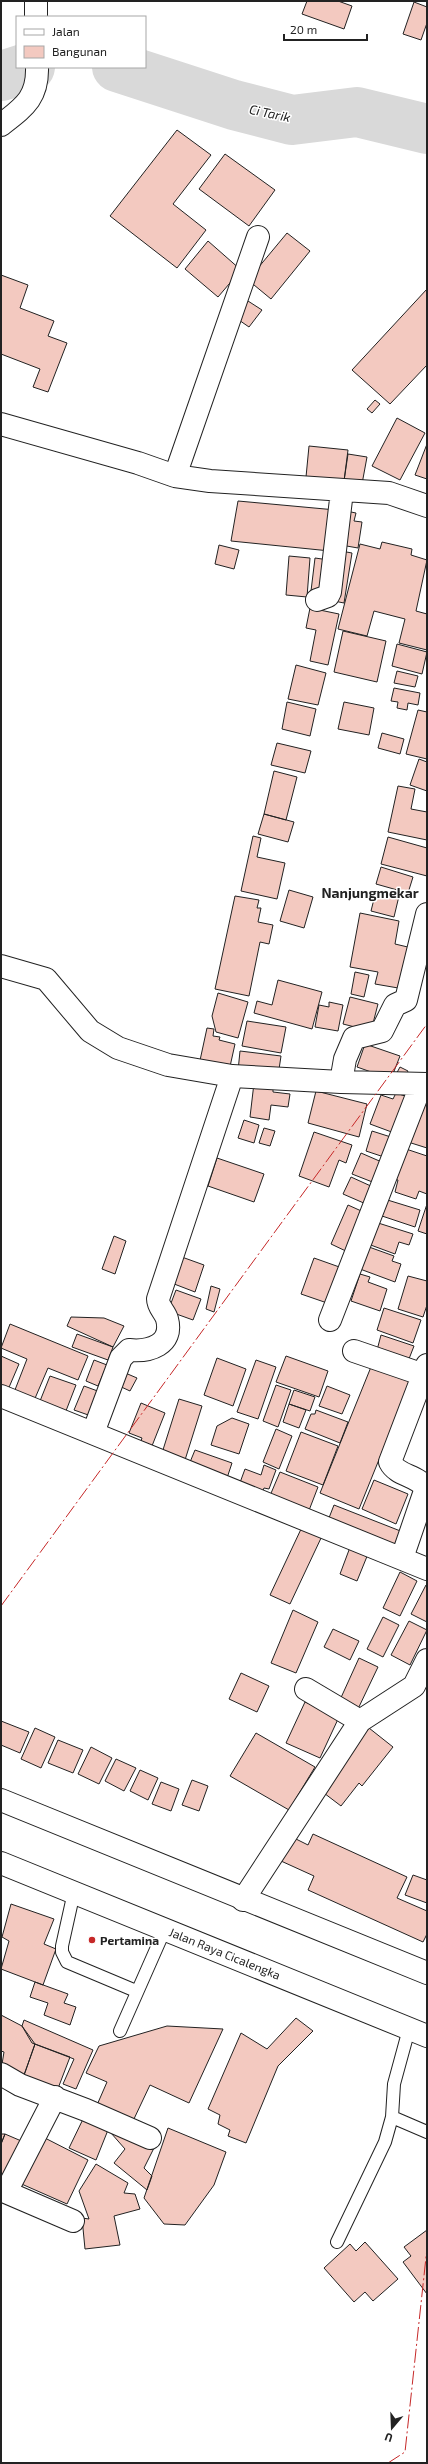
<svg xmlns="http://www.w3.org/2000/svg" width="428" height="2464" font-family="'Exo 2',sans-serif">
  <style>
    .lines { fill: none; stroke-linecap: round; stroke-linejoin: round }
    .river { stroke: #d9d9d9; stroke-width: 50 }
    .building { fill: #f3c9c0; stroke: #222 }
    .lane-casing { stroke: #222; stroke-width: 14 }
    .street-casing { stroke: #222; stroke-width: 24 }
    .highway-casing { stroke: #222; stroke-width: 24 }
    .lane { stroke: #fff; stroke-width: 12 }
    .street { stroke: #fff; stroke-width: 22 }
    .highway { stroke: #fff; stroke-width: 22 }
    .power { stroke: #c62828; stroke-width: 1; stroke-dasharray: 14 3 2 3; stroke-linecap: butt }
    .poi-dot { fill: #c62828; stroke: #fff; stroke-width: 1.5 }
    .labels { text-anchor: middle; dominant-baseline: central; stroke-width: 3; stroke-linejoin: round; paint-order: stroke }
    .poi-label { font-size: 12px; font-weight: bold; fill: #222; stroke: #fff; text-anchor: start }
    .street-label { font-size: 12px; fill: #222; stroke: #fff }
    .water-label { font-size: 13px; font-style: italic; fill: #222; stroke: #fff }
    .quarter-label { font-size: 14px; font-weight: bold; fill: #222; stroke: #fff }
  </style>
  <rect width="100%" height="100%" fill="#fff"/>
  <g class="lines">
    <!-- river -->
    <path class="river" d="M117 67 234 105 292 120 357 112 427 129
      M1 76 30 67"/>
  </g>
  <!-- building -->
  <path class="building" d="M307 1H338L352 6 344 29 302 14Z
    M414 2 427 7V23L421 40 403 34Z
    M177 130 211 155 173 204 206 230 177 268 110 216Z
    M225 154 275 190 249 226 199 189Z
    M287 233 310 251 271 299 248 280Z
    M208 241 241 270 218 297 185 269Z
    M1 275 28 285 20 308 54 321 48 336 67 343 48 392 33 387 40 369 1 354Z
    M427 289V365L390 404 352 370Z
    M248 301 262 310 249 327 236 318Z
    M375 400 380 404 372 413 367 409Z
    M397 418 425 433 400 480 372 466Z
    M427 444V479L415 475Z
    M309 446 348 450 344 481 306 477Z
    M348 454 367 457 362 484 344 481Z
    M238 501 336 510 330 551 231 541Z
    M346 511 356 513 354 521 362 522 358 548 341 545Z
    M382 542 412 549 411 555 427 560 416 611 427 614V650L399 643 405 619 374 611 367 636 338 629 360 544 380 549Z
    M219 545 239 550 234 569 215 564Z
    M341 551 352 553 344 603 334 601Z
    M289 556 310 558 307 597 286 595Z
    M315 558 329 560 325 592 311 591Z
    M310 608 339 614 328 665 310 661 316 630 306 628Z
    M343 631 386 641 377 682 334 672Z
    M397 644 427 652 422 674 392 666Z
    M296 665 326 673 318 705 288 699Z
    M397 671 418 676 415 687 394 683Z
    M394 688 420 693 418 705 408 703 407 710 397 708 398 702 391 701Z
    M287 702 316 709 310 736 282 729Z
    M344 702 374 708 369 735 338 729Z
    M418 710 427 712V759L406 754Z
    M382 733 404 739 400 754 378 748Z
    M277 743 311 751 305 773 271 765Z
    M419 759 427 762V791L410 785Z
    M274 771 297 777 286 820 264 814Z
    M398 786 415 789 411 809 427 812V840L388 832Z
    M264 814 294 822 288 842 258 834Z
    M253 836 261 838 257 857 285 863 277 899 241 891Z
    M388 837 427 848V876L381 864Z
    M381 867 413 877 408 893 376 884Z
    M289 890 313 897 304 928 280 921Z
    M376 891 399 896 394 917 371 911Z
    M235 896 259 900 257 908H261L258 922 273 925 269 944 260 942 249 996 215 989Z
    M360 913 399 921 395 944 412 948 404 989 375 984 378 972 350 967Z
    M355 972 369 975 364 997 351 994Z
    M278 980 322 992 312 1029 254 1013 257 1001 272 1005Z
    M218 993 248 1002 238 1038 216 1032 212 1016Z
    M350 997 378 1004 371 1031 343 1024Z
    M329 1002 343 1005 338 1031 315 1027 319 1005 329 1007Z
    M247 1021 286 1027 281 1053 242 1046Z
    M207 1028 214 1029 213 1036 220 1037 219 1040 235 1044 229 1071 199 1065Z
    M365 1044 400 1056 391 1079 357 1067Z
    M240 1051 281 1056 278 1076 238 1071Z
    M400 1067 408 1071 403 1082 394 1078Z
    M254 1083 273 1085V1092L290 1094 288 1107 271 1105 269 1120 250 1117Z
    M316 1091 367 1104 359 1137 308 1123Z
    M396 1093 411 1098 397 1134 370 1124 381 1095 393 1099Z
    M427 1099V1148L408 1142Z
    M244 1120 259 1125 254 1143 238 1138Z
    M264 1128 275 1131 270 1146 259 1143Z
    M372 1131 394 1138 387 1158 366 1151Z
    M314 1132 352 1145 346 1163 339 1160 329 1187 299 1176Z
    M400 1147 427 1156V1194L419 1191 416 1199 395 1192 398 1180 389 1177Z
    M361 1153 384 1163 375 1183 352 1174Z
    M217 1158 264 1174 254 1202 208 1186Z
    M351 1177 373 1187 366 1204 343 1194Z
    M381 1198 420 1210 415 1227 376 1214Z
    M427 1204V1234L418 1231Z
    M348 1205 368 1214 350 1253 331 1244Z
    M375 1222 413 1234 409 1245 399 1242 395 1254 368 1244Z
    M114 1236 126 1241 115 1274 102 1269Z
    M369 1247 394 1256 392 1261 401 1264 395 1282 360 1269Z
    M179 1256 204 1265 195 1292 169 1282Z
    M314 1258 345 1269 333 1305 301 1294Z
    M360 1274 370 1277 368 1282 387 1289 380 1311 351 1301Z
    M408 1276 427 1281V1305L423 1317 398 1309Z
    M211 1286 220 1289 214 1312 206 1309Z
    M176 1290 201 1299 193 1320 168 1311Z
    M384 1308 421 1320 413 1343 377 1330Z
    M71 1317 104 1318 124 1326 113 1347 67 1326Z
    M10 1324 88 1356 78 1380 48 1368 33 1403 13 1395 27 1359 1 1348Z
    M77 1334 113 1347 108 1360 72 1347Z
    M381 1335 414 1346 407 1364 376 1354Z
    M1 1356 19 1364 7 1392 1 1390Z
    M286 1356 328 1371 319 1397 276 1382Z
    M217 1358 246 1369 233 1406 204 1395Z
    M94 1360 107 1365 98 1386 86 1381Z
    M256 1360 276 1367 258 1419 237 1412Z
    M373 1362 412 1378 359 1509 320 1493Z
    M123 1372 137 1378 130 1391 117 1385Z
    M50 1376 76 1385 64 1416 38 1406Z
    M276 1385 291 1390 278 1427 263 1421Z
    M84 1386 103 1393 94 1417 74 1410Z
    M327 1386 350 1395 342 1414 319 1406Z
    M294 1390 315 1397 310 1411 289 1404Z
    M179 1399 202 1406 185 1460 162 1453Z
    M141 1403 165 1413 150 1451 139 1446 142 1438 129 1433Z
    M289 1404 306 1410 299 1428 283 1422Z
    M316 1410 348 1422 340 1443 305 1429 311 1414H315Z
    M232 1418 249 1424 239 1454 211 1445 217 1426Z
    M276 1429 292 1436 279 1469 263 1462Z
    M301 1432 338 1446 323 1485 286 1471Z
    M195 1450 232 1463 226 1481 188 1467Z
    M264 1465 276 1470 269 1489 264 1488 260 1497 238 1488 245 1469 261 1475Z
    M280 1472 318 1487 308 1513 269 1498Z
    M374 1480 408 1494 396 1524 362 1509Z
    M334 1505 403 1532 396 1550 327 1523Z
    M302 1527 322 1536 290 1604 270 1595Z
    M352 1542 370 1549 357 1581 340 1574Z
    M400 1572 417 1581 400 1616 383 1608Z
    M426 1585 427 1586V1622L411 1614Z
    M293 1610 318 1622 296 1673 271 1663Z
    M383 1617 399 1625 383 1657 367 1649Z
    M409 1621 427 1630 410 1665 391 1655Z
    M333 1629 359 1641 350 1660 324 1647Z
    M359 1658 378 1667 357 1711 339 1702Z
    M241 1673 269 1686 257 1712 229 1699Z
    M305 1702 339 1717 320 1758 286 1743Z
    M1 1721 29 1732 20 1753 1 1745Z
    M35 1728 55 1737 41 1768 21 1759Z
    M369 1728 393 1747 362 1786 359 1783 341 1806 320 1790Z
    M256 1733 315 1767 289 1810 230 1776Z
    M58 1740 83 1750 73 1773 48 1763Z
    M91 1747 112 1758 99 1784 78 1774Z
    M116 1759 136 1768 124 1791 105 1781Z
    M140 1770 158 1778 148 1800 130 1791Z
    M192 1780 208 1786 199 1811 182 1805Z
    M161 1782 179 1789 171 1811 152 1804Z
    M313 1834 407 1877 397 1898 427 1911V1934L423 1942 308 1890 314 1876 281 1861 292 1837 308 1845Z
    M413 1875 427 1880V1903L405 1895Z
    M11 1904 54 1919 44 1944 56 1949 43 1985 1 1969 9 1941 2 1937Z
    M35 1982 68 1994 64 2003 76 2007 70 2025 44 2015 48 2003 30 1997Z
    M1 2015 22 2026 35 2044 23 2078 1 2070 4 2052 1 2051Z
    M296 2018 313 2031 278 2066 246 2143 228 2136 230 2130 218 2124 220 2115 208 2109 241 2033 267 2049Z
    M24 2020 93 2050 76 2089 63 2084 74 2059 32 2043 22 2026Z
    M167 2026 223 2029 189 2103 150 2085 133 2121 97 2105 107 2082 86 2073 99 2046Z
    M35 2044 70 2057 57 2091 23 2078Z
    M85 2115 110 2125 96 2160 69 2148Z
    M114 2126 154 2148 144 2168 152 2176 147 2190 114 2163 125 2149 111 2133Z
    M168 2128 226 2152 214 2185 185 2225 164 2224 144 2198Z
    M1 2134H5L1 2144Z
    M5 2134 26 2143 7 2180 1 2178V2144Z
    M41 2136 88 2160 67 2204 17 2182Z
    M96 2164 128 2183 124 2193 135 2194 140 2209 114 2216 120 2245 85 2249 82 2218 89 2219 79 2191Z
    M427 2230V2294L403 2262 411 2256 404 2247Z
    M365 2242 398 2279 373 2301 365 2292 354 2302 324 2268 350 2244 356 2251Z"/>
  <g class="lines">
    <defs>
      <path id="lane" d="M74 1892 62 1946V1952L67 1962 136 1991
        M120 2031 165 1929
        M392 2117 427 2132
        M337 2242 385 2142 392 2117 394 2084 409 2029"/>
      <path id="street" d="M36 17V1
        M1 125C24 107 38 98 37 67
        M1 424 138 463 175 476 210 481 389 493 427 506
        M175 476 258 237
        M317 600 328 596 330 592 342 491
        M1 966 46 979 90 1031 118 1048 168 1065 232 1076 341 1082 427 1084
        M341 1082 345 1059 354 1038 382 1031 395 1005 406 1000 427 914
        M330 1320 421 1085
        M354 1351 427 1376
        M1 1396 427 1569
        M93 1433 121 1358 129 1350C149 1352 174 1345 167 1319 165 1312 158 1307 158 1299L232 1076
        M402 1558 426 1488C417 1475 397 1476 390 1462L427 1365
        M306 1689 360 1721
        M243 1900 360 1721 414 1686 427 1660
        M1 2074 20 2085 86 2110 150 2138
        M1 2190 73 2221
        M6 2192 55 2097"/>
      <path id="highway" d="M1 1800 427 1973
        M1 1863 427 2036"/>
    </defs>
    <!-- lane casing -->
    <use href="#lane" class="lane-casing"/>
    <!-- street casing -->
    <use href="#street" class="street-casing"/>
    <!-- highway casing -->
    <use href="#highway" class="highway-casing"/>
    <!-- lane -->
    <use href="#lane" class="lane"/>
    <!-- street -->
    <use href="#street" class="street"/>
    <!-- highway -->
    <use href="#highway" class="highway"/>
    <!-- power -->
    <path class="power" d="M1 1606 427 1024
      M388 2463 405 2452 427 2248"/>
  </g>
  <!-- markers -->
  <circle class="poi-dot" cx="92" cy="1940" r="4"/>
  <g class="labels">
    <!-- poi labels -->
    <g class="poi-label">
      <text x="100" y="1940">Pertamina</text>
    </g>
    <!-- street labels -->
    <g class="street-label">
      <text transform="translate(225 1953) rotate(22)">Jalan Raya Cicalengka</text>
    </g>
    <!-- water labels -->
    <g class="water-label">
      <text transform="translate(270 113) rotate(12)">Ci Tarik</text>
    </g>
    <!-- quarter labels -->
    <g class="quarter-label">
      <text x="370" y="892">Nanjungmekar</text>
    </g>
  </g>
  <!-- border -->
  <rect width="428" height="2464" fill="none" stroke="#222222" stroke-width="4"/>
  <!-- legend -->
  <rect x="16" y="16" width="130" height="52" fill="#ffffff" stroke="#a7a7a7"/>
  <rect x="24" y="29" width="20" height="6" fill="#ffffff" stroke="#a7a7a7"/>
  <text x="52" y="36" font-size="12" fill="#222222">Jalan</text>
  <rect x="24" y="46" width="20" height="12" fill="#f3c9c0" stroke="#a7a7a7"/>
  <text x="52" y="56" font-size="12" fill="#222222">Bangunan</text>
  <!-- north arrow -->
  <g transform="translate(392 2428) rotate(199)" stroke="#ffffff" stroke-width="3" paint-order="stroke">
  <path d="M0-3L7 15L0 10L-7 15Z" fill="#222222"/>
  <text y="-6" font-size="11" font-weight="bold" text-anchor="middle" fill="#222222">U</text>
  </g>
  <!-- scale -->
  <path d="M284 34v6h83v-6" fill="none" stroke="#222222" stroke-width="2"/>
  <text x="290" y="34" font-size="12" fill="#222222" stroke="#ffffff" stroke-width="3" paint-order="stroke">20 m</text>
</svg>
